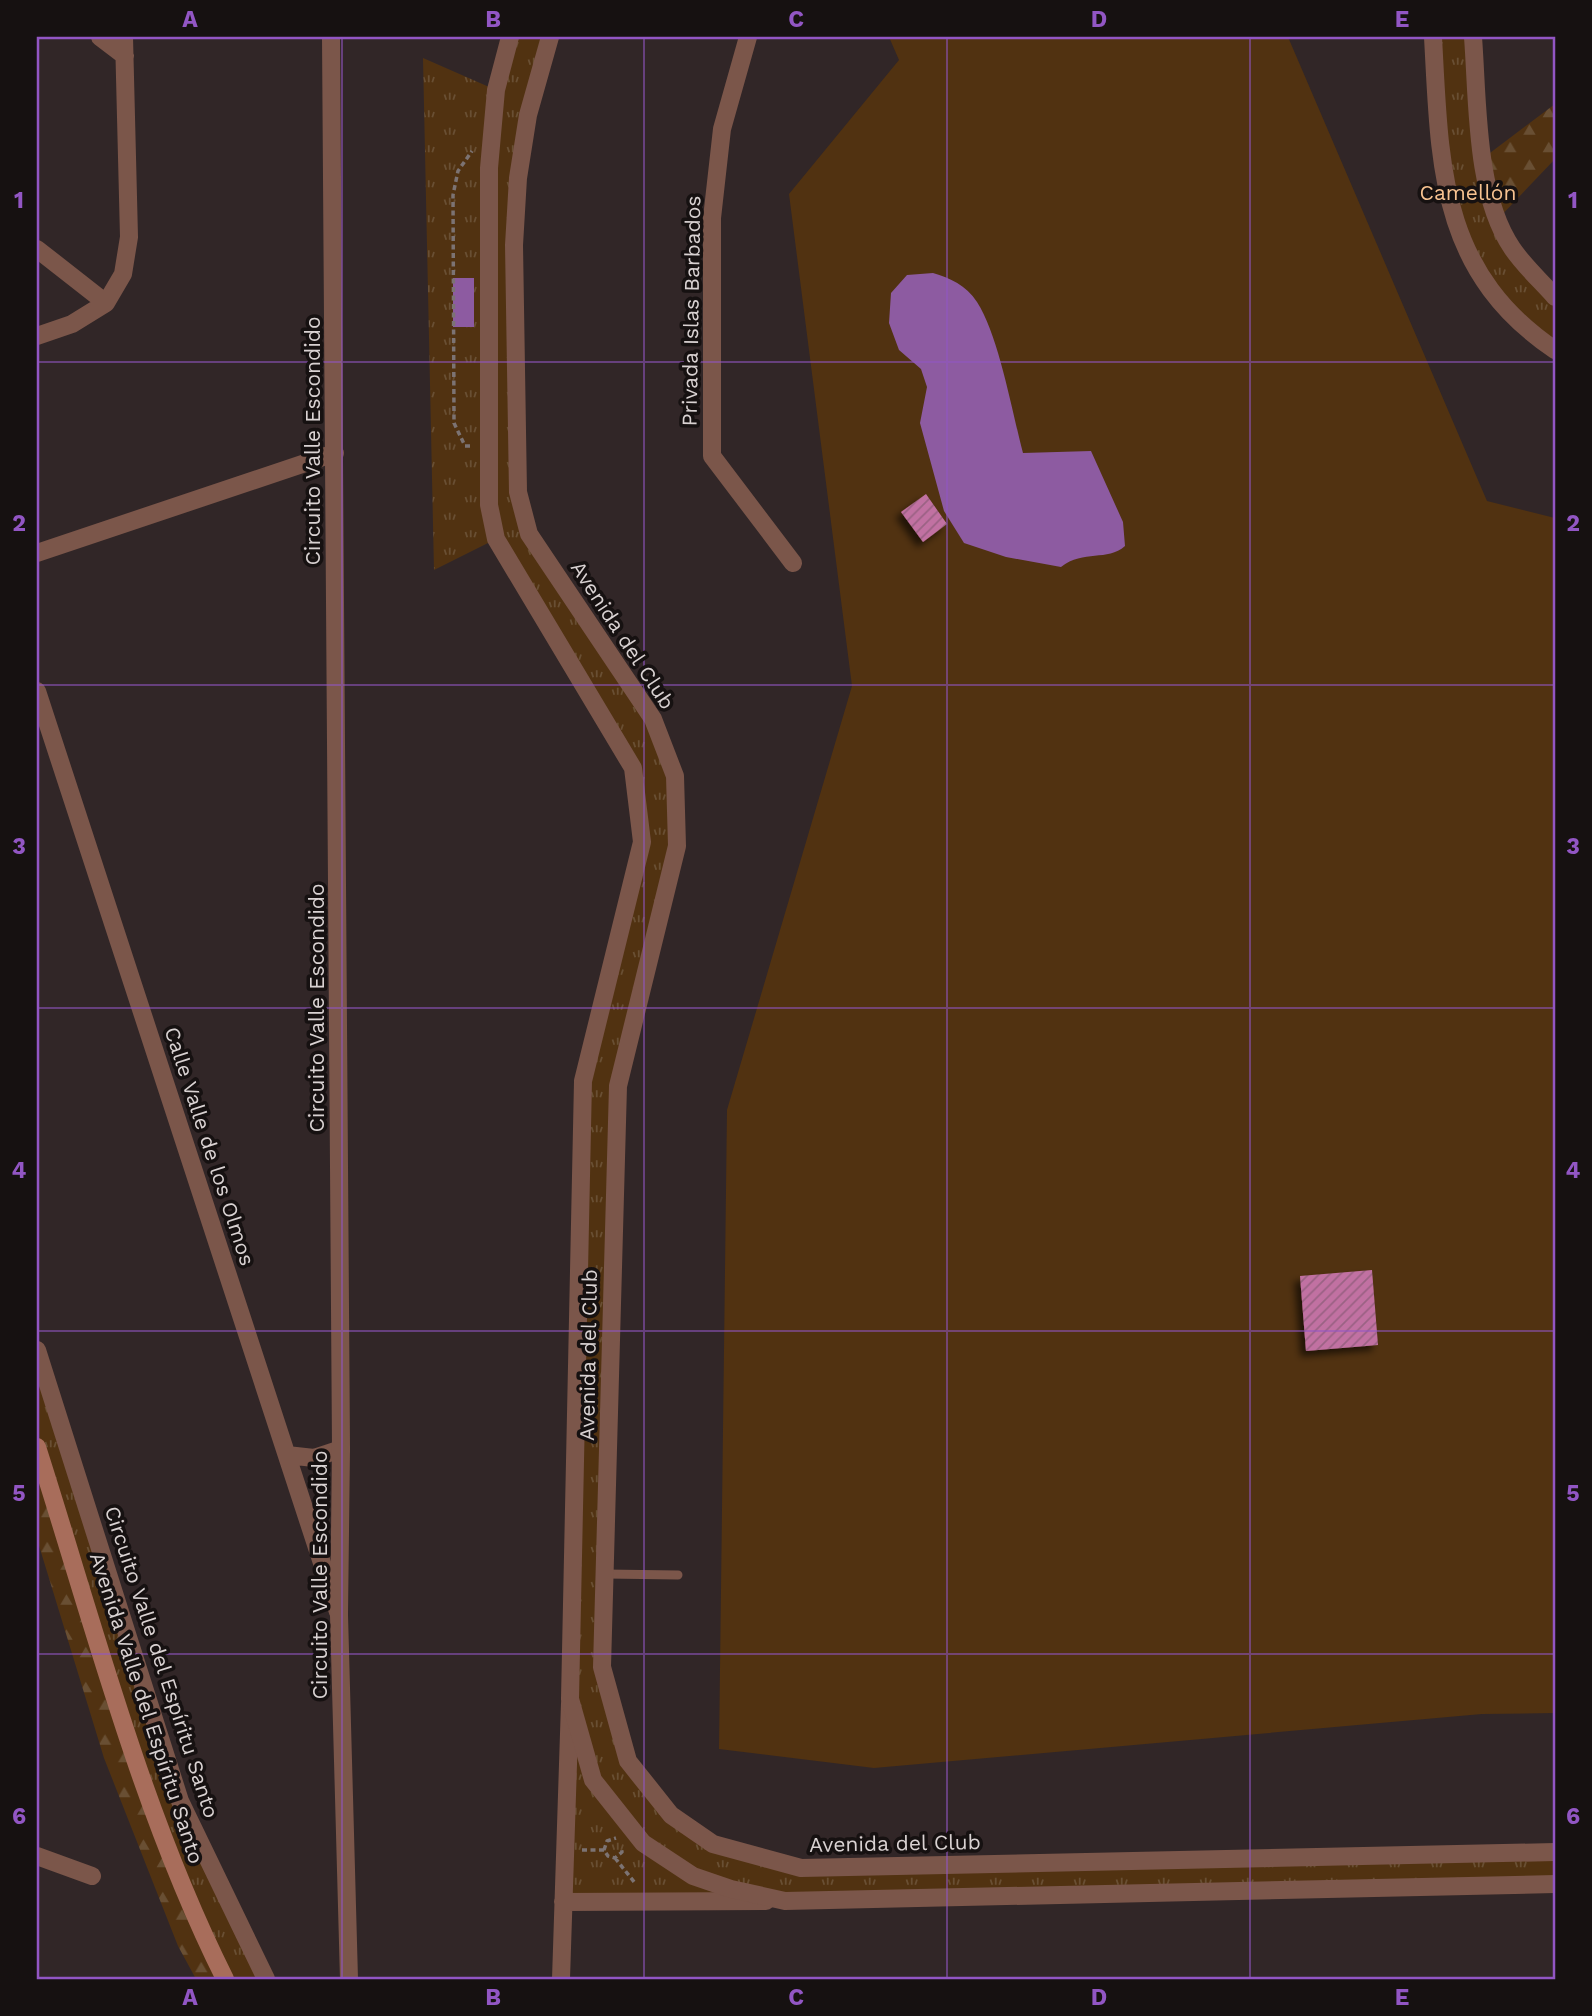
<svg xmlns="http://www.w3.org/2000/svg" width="1592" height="2016" font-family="'Work Sans',sans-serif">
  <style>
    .grass { fill: #513211 }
    .forest { fill: url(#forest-firs) }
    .park { fill: url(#park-tufts) }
    .water { fill: #8d5ba1 }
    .building { fill: url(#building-hatch); filter: url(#shadow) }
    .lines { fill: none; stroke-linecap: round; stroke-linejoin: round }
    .path { stroke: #7c7373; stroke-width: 3.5; stroke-dasharray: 5 3.5; stroke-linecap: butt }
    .service { stroke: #7b564a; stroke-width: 9 }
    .minor { stroke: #7b564a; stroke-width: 18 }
    .tertiary { stroke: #7b564a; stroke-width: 18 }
    .secondary { stroke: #a86d5b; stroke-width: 18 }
    .grid { fill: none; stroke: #9256c4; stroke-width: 2; stroke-opacity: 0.55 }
    .labels { text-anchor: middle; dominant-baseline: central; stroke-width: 7; stroke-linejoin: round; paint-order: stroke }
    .park-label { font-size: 21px; fill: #f8c391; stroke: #161111 }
    .street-label { font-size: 21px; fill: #d9d2d2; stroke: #161111 }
    .neatline { fill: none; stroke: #9256c4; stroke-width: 2.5 }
    .grid-label { font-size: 23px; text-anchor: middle; font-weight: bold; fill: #9256c4 }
  </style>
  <defs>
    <pattern id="forest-firs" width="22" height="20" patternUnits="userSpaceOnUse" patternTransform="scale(1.75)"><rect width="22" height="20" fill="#513211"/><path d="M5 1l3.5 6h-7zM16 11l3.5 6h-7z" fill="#694f33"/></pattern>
    <pattern id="park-tufts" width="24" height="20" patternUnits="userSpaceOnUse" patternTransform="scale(1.75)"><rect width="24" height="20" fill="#513211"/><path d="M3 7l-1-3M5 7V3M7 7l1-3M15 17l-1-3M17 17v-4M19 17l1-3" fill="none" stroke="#694f33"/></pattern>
    <pattern id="building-hatch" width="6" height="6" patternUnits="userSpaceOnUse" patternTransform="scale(1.75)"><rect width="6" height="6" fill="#c171a2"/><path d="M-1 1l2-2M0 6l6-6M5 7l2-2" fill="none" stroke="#9b6284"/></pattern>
    <filter id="shadow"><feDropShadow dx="-5.5" dy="5.5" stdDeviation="3.5" flood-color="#0009"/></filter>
  </defs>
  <rect width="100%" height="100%" fill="#312627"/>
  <!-- grass -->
  <path class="grass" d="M889 37H1288L1487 501 1555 518V1713L1482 1714 874 1768 719 1749 727 1110 852 686 789 194 899 60Z"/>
  <!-- forest -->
  <path class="forest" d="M1555 104V159L1497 220 1482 159Z
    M37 1447 225 1979H196L178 1946 104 1758 37 1539Z"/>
  <!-- park -->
  <path class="park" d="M510 37H550L514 245 529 534 653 719 675 776 677 846 618 1086 602 1667 628 1761 713 1844 801 1868 1555 1852V1884L563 1902 583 1081 642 842 633 768 496 539 434 570 423 58 496 90Z
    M1433 37H1473L1497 220 1555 297V350L1517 321 1462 238Z
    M37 1350 180 1801 266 1979H225L202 1933 37 1447Z"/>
  <!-- water -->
  <path class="water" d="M933 273C950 278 966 285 977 302 999 336 1012 412 1023 453L1091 451 1123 522 1125 546C1107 562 1084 549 1061 567L1006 557 964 543 944 511 920 423 927 387 921 369 899 350 889 323 891 293 907 275Z
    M474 278V327H453V278Z"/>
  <!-- building -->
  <path class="building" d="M926 494 947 524 923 542 901 512Z
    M1372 1270 1378 1345 1306 1351 1300 1276Z"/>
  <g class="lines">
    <!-- path -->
    <path class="path" d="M470 446H465L454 423 453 195 458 171 472 151
      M582 1850H604L608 1856 615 1858 622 1852 621 1847
      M604 1850 607 1841 616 1838
      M615 1858 635 1883"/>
    <!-- service -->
    <path class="service" d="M605 1574 678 1575"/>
    <!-- minor -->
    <path class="minor" d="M100 37 125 56
      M748 37 722 129 712 218V456L793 563
      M37 249 106 303
      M37 336 72 324 106 303 123 274 129 237 124 37
      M37 553 335 453
      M37 691 338 1612
      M37 1350 180 1801 266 1979
      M287 1455 314 1458 341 1449
      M37 1856 92 1876
      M563 1902 766 1901
      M561 1979 570 1703"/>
    <!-- tertiary -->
    <path class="tertiary" d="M331 37 341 1449 339 1615 349 1979
      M510 37 496 90 489 168V505L496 539 633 768 642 842 583 1081 570 1699 593 1780 643 1843 693 1876 731 1889 785 1901 1555 1884
      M550 37 528 115 518 178 514 245 518 492 529 534 653 719 675 776 677 846 618 1086 602 1667 628 1761 671 1815 713 1844 801 1868 1555 1852
      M1433 37C1440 163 1438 271 1555 350
      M1473 37C1478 102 1475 193 1512 248 1524 266 1541 281 1555 297"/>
    <!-- secondary -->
    <path class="secondary" d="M37 1447C94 1625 141 1811 225 1979"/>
  </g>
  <!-- grid -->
  <path class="grid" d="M342 37V1979M644 37V1979M947 37V1979M1250 37V1979M37 362H1555M37 685H1555M37 1008H1555M37 1331H1555M37 1654H1555"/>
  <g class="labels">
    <!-- park labels -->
    <g class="park-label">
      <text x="1468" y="192">Camellón</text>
    </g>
    <!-- street labels -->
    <g class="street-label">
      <text transform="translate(691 311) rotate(-89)">Privada Islas Barbados</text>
      <text transform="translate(312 441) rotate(-90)">Circuito Valle Escondido</text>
      <text transform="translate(623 635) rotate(57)">Avenida del Club</text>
      <text transform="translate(316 1008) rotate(-90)">Circuito Valle Escondido</text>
      <text transform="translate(210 1146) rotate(72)">Calle Valle de los Olmos</text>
      <text transform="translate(588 1355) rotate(-89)">Avenida del Club</text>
      <text transform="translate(319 1575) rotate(-90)">Circuito Valle Escondido</text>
      <text transform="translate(162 1662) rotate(72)">Circuito Valle del Espíritu Santo</text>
      <text transform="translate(147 1708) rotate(72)">Avenida Valle del Espíritu Santo</text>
      <text transform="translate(895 1843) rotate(-1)">Avenida del Club</text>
    </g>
  </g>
  <!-- border -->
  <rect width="1592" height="2016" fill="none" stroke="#161111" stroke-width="77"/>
  <rect x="38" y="38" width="1516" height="1940" class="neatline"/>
  <g class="grid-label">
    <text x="190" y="27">A</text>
    <text x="493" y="27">B</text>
    <text x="796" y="27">C</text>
    <text x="1099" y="27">D</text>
    <text x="1402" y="27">E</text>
    <text x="19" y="208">1</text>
    <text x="1573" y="208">1</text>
    <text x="19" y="531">2</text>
    <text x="1573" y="531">2</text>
    <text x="19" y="854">3</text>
    <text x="1573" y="854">3</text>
    <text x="19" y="1178">4</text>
    <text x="1573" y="1178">4</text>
    <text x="19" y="1501">5</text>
    <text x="1573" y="1501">5</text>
    <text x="19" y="1824">6</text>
    <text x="1573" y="1824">6</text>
    <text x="190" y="2005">A</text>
    <text x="493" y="2005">B</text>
    <text x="796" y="2005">C</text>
    <text x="1099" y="2005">D</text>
    <text x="1402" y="2005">E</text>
  </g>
</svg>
